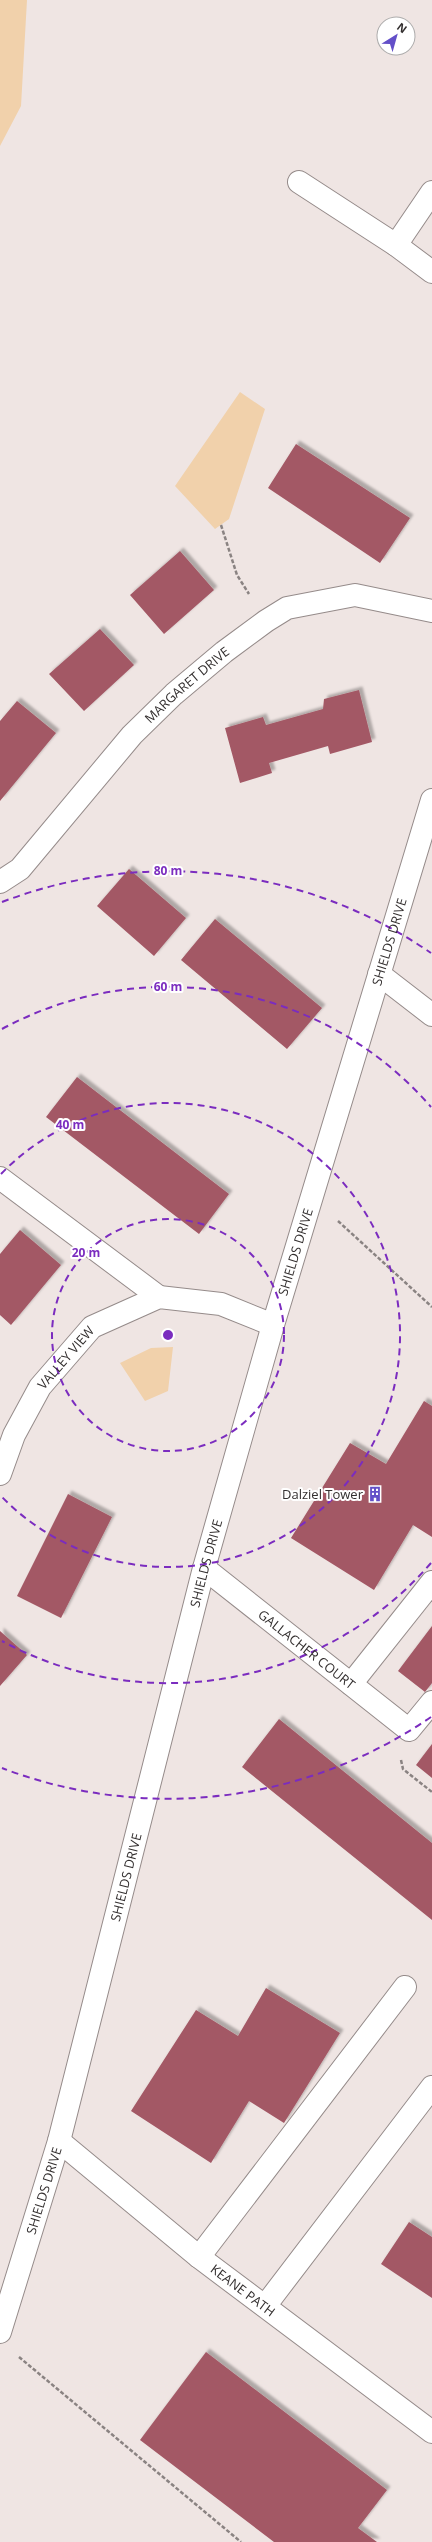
<svg xmlns="http://www.w3.org/2000/svg" width="432" height="2542" font-family="'Open Sans',sans-serif">
  <style>
    .green { fill: #f1d1ab }
    .building { fill: #a35865; filter: url(#shadow) }
    .lines { fill: none; stroke-linecap: round; stroke-linejoin: round }
    .minor-casing { stroke: #958b8a; stroke-width: 24 }
    .path { stroke: #8a8382; stroke-width: 2.5; stroke-dasharray: 4 2; stroke-linecap: butt }
    .minor { stroke: #fff; stroke-width: 22 }
    .ring { fill: none; stroke: #7b2cbf; stroke-width: 2; stroke-dasharray: 7 5 }
    .labels { text-anchor: middle; dominant-baseline: central; stroke-width: 4; stroke-linejoin: round; paint-order: stroke }
    .street-label { font-size: 13px; fill: #332f2f; stroke: #fff }
    .poi-label { font-size: 13px; fill: #332f2f; stroke: #fff; text-anchor: end }
    .centre { fill: #7b2cbf; stroke: #fff; stroke-width: 2 }
    .ring-label { font-size: 12px; text-anchor: middle; font-weight: bold; fill: #7b2cbf; stroke: #fff; stroke-width: 4; stroke-linejoin: round; paint-order: stroke }
  </style>
  <defs>
    <filter id="shadow"><feDropShadow dx="3.5" dy="-3.5" stdDeviation="1" flood-color="#0004"/></filter>
  </defs>
  <rect width="100%" height="100%" fill="#efe5e3"/>
  <!-- green -->
  <path class="green" d="M0 0H27L21 106 0 146Z
    M240 392 265 409 229 519 215 529 175 486Z
    M173 1347 168 1391 145 1401 120 1363 151 1348Z"/>
  <!-- building -->
  <path class="building" d="M296 444 410 518 380 563 268 488Z
    M180 551 214 590 164 634 130 595Z
    M100 629 134 665 84 711 49 674Z
    M359 690 372 742 330 754 328 746 269 763 272 773 240 783 225 728 263 717 266 725 323 709 324 699Z
    M17 701 56 733 0 801V721Z
    M129 869 186 918 154 956 97 906Z
    M215 919 322 1008 287 1049 181 960Z
    M77 1077 229 1194 199 1234 46 1117Z
    M20 1230 61 1265 11 1325 0 1315V1254Z
    M424 1401 432 1406V1537L413 1525 374 1590 291 1538 350 1443 386 1464Z
    M68 1494 112 1517 61 1618 17 1596Z
    M432 1626V1683L425 1692 398 1671Z
    M0 1631 27 1655 0 1686Z
    M279 1719 432 1843V1920L242 1767Z
    M432 1744V1778L416 1765Z
    M266 1988 340 2033 284 2123 249 2101 211 2163 131 2111 196 2010 238 2036Z
    M409 2222 432 2237V2298L381 2264Z
    M206 2352 387 2490 358 2528 377 2542H274L140 2440Z"/>
  <g class="lines">
    <defs>
      <g id="minor">
        <path d="M299 182 396 245 432 192"/>
        <path d="M396 245 432 272"/>
        <path id="s1" d="M0 882 20 869 132 735 174 694 224 652 266 621 287 608 355 595 432 611"/>
        <path d="M379 974 432 1015"/>
        <path d="M0 1178 159 1297"/>
        <path id="s2" d="M0 1474 14 1435 40 1387 92 1327 159 1297 221 1304 273 1325"/>
        <path id="s3" d="M204 1568 409 1730 432 1702"/>
        <path d="M351 1684 432 1582"/>
        <path id="s4" d="M59 2141 199 2257 432 2432"/>
        <path d="M199 2257 405 1987"/>
        <path d="M265 2306 432 2087"/>
        <path id="s5" d="M0 2332 59 2141 204 1568 273 1325 432 800"/>
      </g>
    </defs>
    <!-- minor casing -->
    <use href="#minor" class="minor-casing"/>
    <!-- path -->
    <path class="path" d="M221 525 237 575 249 594
      M338 1221 432 1307
      M401 1760 403 1769 432 1792
      M19 2357 241 2542"/>
    <!-- minor -->
    <use href="#minor" class="minor"/>
  </g>
  <!-- distance rings -->
  <g class="ring">
    <circle cx="168" cy="1335" r="116"/>
    <path d="M1 1174A232 232 0 1 1 1 1496"/>
    <path d="M431 1563A348 348 0 0 1 2 1641M2 1029A348 348 0 0 1 431 1107"/>
    <path d="M431 1717A464 464 0 0 1 2 1768M2 902A464 464 0 0 1 431 953"/>
  </g>
  <!-- icons -->
  <defs>
    <symbol id="building-bare" viewBox="-9 -9 18 18"><path d="M-4-6H4V6H1V3H-1V6H-4ZM-2.5-4.3h1.7v1.8h-1.7ZM.8-4.3h1.7v1.8H.8ZM-2.5-1h1.7V.8h-1.7ZM.8-1h1.7V.8H.8Z" fill="#634fc8" stroke="#fff" stroke-width="2.5" paint-order="stroke"/></symbol>
  </defs>
  <g fill-rule="evenodd">
    <use href="#building-bare" x="364" y="1483" width="22" height="22"/>
  </g>
  <g class="labels">
    <!-- street labels -->
    <g class="street-label">
      <text stroke="none"><textPath href="#s1" startOffset="273">MARGARET DRIVE</textPath></text>
      <text stroke="none"><textPath href="#s5" startOffset="1444">SHIELDS DRIVE</textPath></text>
      <text stroke="none"><textPath href="#s5" startOffset="1120">SHIELDS DRIVE</textPath></text>
      <text stroke="none"><textPath href="#s2" startOffset="135">VALLEY VIEW</textPath></text>
      <text stroke="none"><textPath href="#s5" startOffset="796">SHIELDS DRIVE</textPath></text>
      <text stroke="none"><textPath href="#s3" startOffset="131">GALLACHER COURT</textPath></text>
      <text stroke="none"><textPath href="#s5" startOffset="472">SHIELDS DRIVE</textPath></text>
      <text stroke="none"><textPath href="#s5" startOffset="148">SHIELDS DRIVE</textPath></text>
      <text stroke="none"><textPath href="#s4" startOffset="237">KEANE PATH</textPath></text>
    </g>
    <!-- poi labels -->
    <g class="poi-label">
      <text x="363" y="1494">Dalziel Tower</text>
    </g>
  </g>
  <circle cx="168" cy="1335" r="6" class="centre"/>
  <g class="ring-label">
    <text x="168" y="875">80 m</text>
    <text x="168" y="991">60 m</text>
    <text x="70" y="1129">40 m</text>
    <text x="86" y="1257">20 m</text>
  </g>
  <!-- north arrow -->
  <g transform="translate(396 36) rotate(37)"><circle r="19" fill="#ffffff" stroke="#adacac"/>
  <path d="M0-3L7 15L0 10L-7 15Z" fill="#634fc8"/>
  <text y="-6" font-size="11" font-weight="bold" text-anchor="middle" fill="#332f2f">N</text>
  </g>
</svg>
